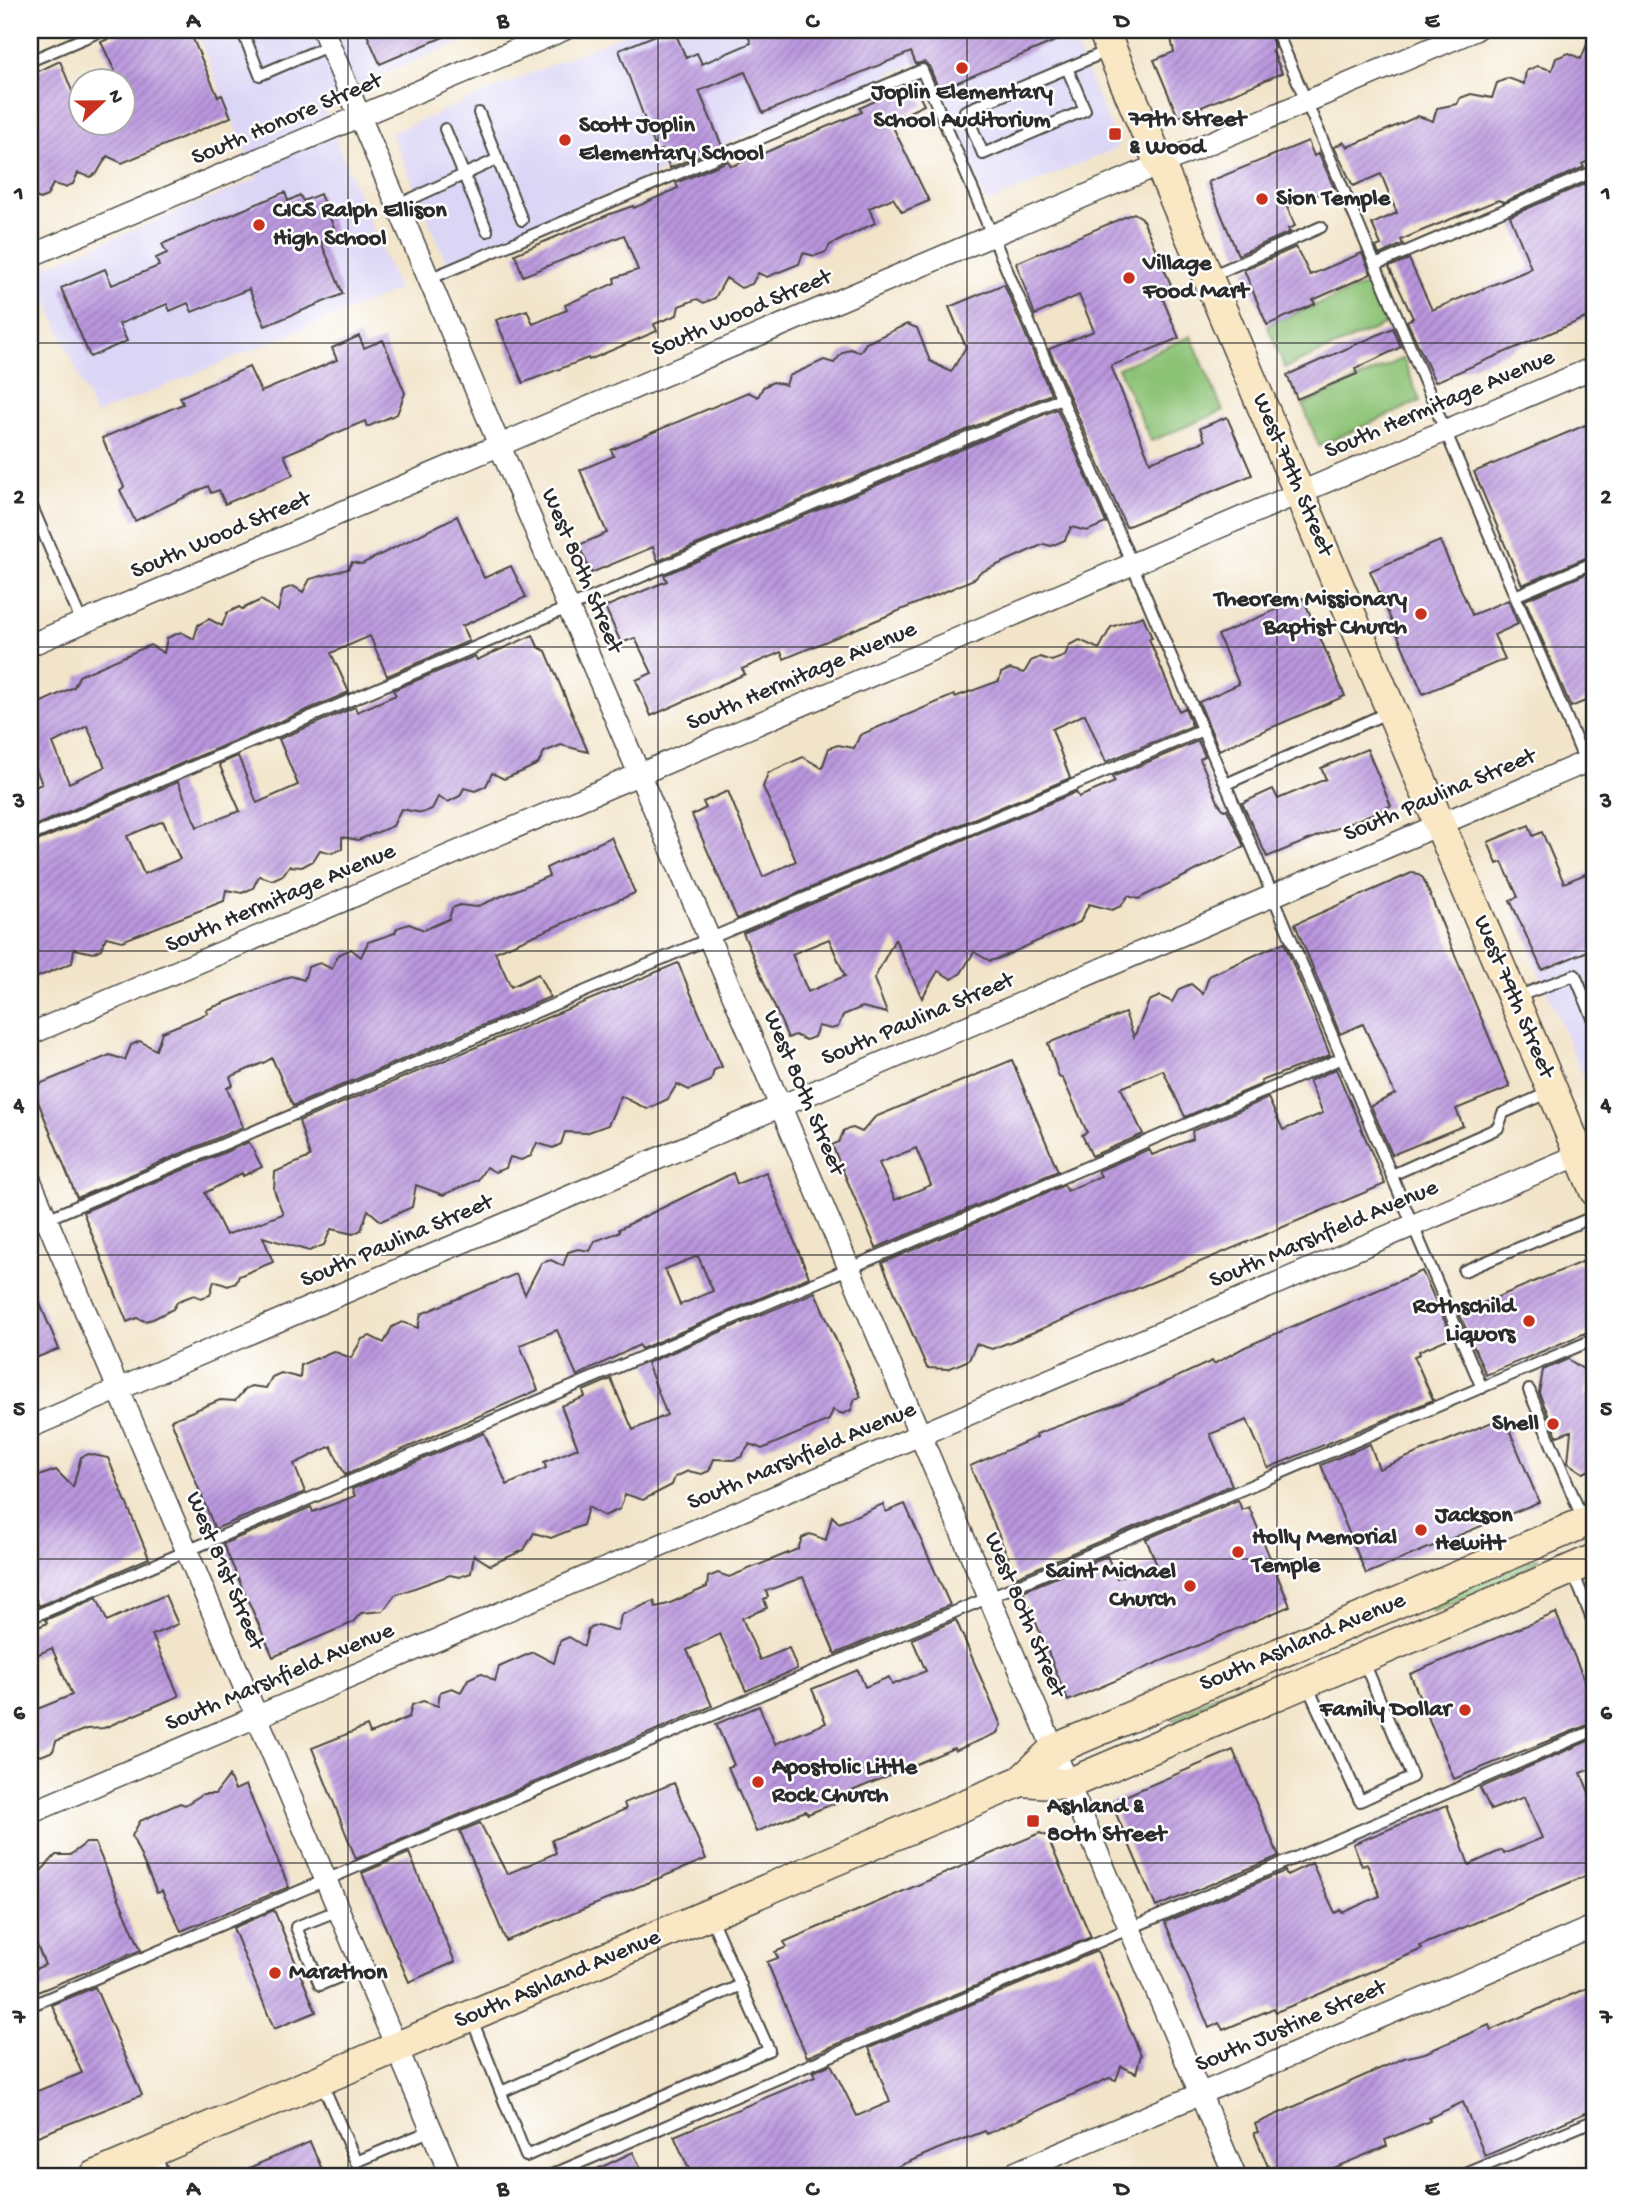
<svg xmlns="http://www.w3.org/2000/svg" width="1625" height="2206" font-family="'Gochi Hand',sans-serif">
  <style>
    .built { fill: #dcd6f6 }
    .green { fill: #8dc376; stroke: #5c7750; stroke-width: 2 }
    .building { fill: url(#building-hatch); fill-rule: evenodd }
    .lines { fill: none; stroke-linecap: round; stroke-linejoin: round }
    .lane-casing { stroke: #494743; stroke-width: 14 }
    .street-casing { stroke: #494743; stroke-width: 24 }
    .secondary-casing { stroke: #494743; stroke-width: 33 }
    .lane { stroke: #fff; stroke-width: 10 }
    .street { stroke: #fff; stroke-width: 21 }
    .secondary { stroke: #fae7c3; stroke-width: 30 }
    .grid { fill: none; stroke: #2b2b2b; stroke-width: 2; stroke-opacity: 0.55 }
    .poi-dot { fill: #c8321e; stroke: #fff; stroke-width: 2.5 }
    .labels { text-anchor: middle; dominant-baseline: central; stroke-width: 5; stroke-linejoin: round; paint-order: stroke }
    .poi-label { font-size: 24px; font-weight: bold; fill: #2b2b2b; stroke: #fff; text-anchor: start }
    .street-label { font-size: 24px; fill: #2b2b2b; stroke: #fff }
    .neatline { fill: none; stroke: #2b2b2b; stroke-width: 2.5 }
    .grid-label { font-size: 23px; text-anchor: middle; font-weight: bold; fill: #2b2b2b }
  </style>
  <defs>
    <pattern id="building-hatch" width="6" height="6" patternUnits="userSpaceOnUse" patternTransform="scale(1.75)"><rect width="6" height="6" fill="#ba96de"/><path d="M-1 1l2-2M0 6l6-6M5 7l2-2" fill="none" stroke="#977bb4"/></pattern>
  </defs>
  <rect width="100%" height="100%" fill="#fff"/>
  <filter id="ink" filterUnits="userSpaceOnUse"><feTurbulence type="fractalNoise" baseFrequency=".0143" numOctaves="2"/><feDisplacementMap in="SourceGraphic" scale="14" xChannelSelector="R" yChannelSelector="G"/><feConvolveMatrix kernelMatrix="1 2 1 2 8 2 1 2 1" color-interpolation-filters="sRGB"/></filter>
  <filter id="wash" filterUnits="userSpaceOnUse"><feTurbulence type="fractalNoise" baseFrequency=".00686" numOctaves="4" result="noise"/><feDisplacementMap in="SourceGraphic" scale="28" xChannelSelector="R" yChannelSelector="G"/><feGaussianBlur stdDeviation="1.57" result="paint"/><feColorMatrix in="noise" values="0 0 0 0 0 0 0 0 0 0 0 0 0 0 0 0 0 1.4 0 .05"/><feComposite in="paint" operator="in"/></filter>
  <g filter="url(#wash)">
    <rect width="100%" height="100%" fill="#f2e4c9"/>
    <!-- built -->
    <path class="built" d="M196 30H467L471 38 320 101 398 290 95 415 35 271 257 179Z
      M634 30H1069L1119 147 987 203 925 59 447 263 391 133Z
      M1595 923V1104L1530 951Z"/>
    <!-- green -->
    <path class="green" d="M1373 282 1391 322 1285 368 1267 325Z
      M1191 336 1223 411 1151 441 1118 368Z
      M1403 358 1420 401 1319 446 1303 405Z
      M1538 1557 1540 1560 1492 1588 1432 1612 1429 1604Z
      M1248 1681 1251 1689 1174 1722 1173 1719 1217 1694Z"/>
    <g id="blocks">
      <!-- building -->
      <path class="building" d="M129 30H189L218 97 222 95 231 117 122 163 107 156 97 173 90 177 78 173 73 184 65 187 53 184 47 196 40 199 30 194V75L60 61 80 111V122H122V80H119L101 42Z
        M365 30H460L380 64Z
        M668 30H674L686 58 697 53 702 64 751 43 746 30H1081L939 90 929 66 924 62 916 64 911 52 763 113 745 72 699 91 722 146 670 168 662 150 657 152 619 50Z
        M1169 30H1268L1275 48 1272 50 1282 73 1178 117 1154 60 1174 52Z
        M1593 30 1595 158 1582 164 1584 167 1504 202 1498 200 1419 232 1401 240 1403 244 1379 255 1376 247 1381 245 1372 224 1397 213 1381 174 1353 186 1334 147 1344 142 1347 147 1360 142 1418 116 1433 121 1437 108 1457 104 1460 98 1471 94 1492 98 1497 83 1508 78 1524 84 1526 71 1537 66 1552 70 1556 58 1569 53 1581 59Z
        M913 83 924 105 890 121 929 201 902 212 893 198 869 208 875 223 830 245 826 252 815 256 803 253 799 264 767 277 758 273 752 284 741 288 726 278 715 298 704 303 697 299 679 306 677 315 654 324 657 331 589 360 588 358 523 383 496 320 527 310 533 324 567 310 565 305 615 283 614 278 638 270 624 235 523 276 515 254 610 214 633 206 634 208 678 188 676 183 728 161 731 166 735 165 862 112 860 108Z
        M1308 141 1314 156 1319 153 1334 188 1287 207 1295 226 1288 229 1290 232 1238 255 1208 182Z
        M1591 181 1595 191V314L1435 382 1407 321 1413 318 1389 267 1409 259 1432 310 1526 271 1531 268 1510 216Z
        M285 192 288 201 300 195 303 201 320 194 337 235 321 242 343 294 265 326 249 289 192 312 188 303 170 311 167 304 119 324 127 341 90 357 61 288 105 269 112 285 159 266 156 258 167 253 162 244Z
        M1134 213 1142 218 1174 292 1162 297 1179 338 1111 366 1150 462 1205 441 1200 428 1227 417 1252 475 1126 527 1049 349 1094 331 1079 295 1035 315 1016 263Z
        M1296 247 1310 275 1362 253 1371 274 1313 300 1315 304 1267 325 1244 270Z
        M1004 284 1051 394 658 561 653 547 591 573 579 545 607 533 580 470 614 456 611 450 748 392 758 397 763 387 773 382 786 385 789 376 824 360 834 363 842 353 850 349 860 352 866 343 907 324 917 328 930 361 951 372 966 347 949 307Z
        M1393 328 1401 347 1355 369 1357 374 1297 399 1287 375Z
        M359 336 364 348 383 340 405 393 397 414 367 427 365 421 284 455 293 475 225 504 219 490 211 493 208 486 135 521 120 490 124 487 102 438 183 404 180 397 249 367 261 392 337 360 332 348Z
        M1057 409 1106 523 1087 531 1071 527 1065 540 1051 546 1044 544 979 573 976 578 951 589 784 659 781 652 742 669 745 674 651 716 636 680 652 673 635 638 621 643 605 607 667 581 664 575Z
        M1595 421V504L1587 506 1595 526V554L1522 585 1474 472Z
        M457 516 484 578 511 566 526 597 462 626 469 641 387 676 370 636 331 653 349 692 30 828V789L42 784 30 754V697L42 702 74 687 79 676 150 645 164 653 167 638 181 632 194 639 198 625 209 619 222 626 227 613 239 607 242 609 261 600 278 611 283 590 293 586 303 592 310 579 348 569 352 562 362 564ZM87 726 105 767 69 783 53 743Z
        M1440 541 1472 615 1508 600 1518 624 1494 635 1505 659 1423 694 1370 571Z
        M1595 570V697L1571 707 1525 600Z
        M1303 598 1345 696 1219 750 1199 702 1239 684 1218 635Z
        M1143 616 1152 638 1149 639 1179 711 1185 708 1192 726 1106 762 1085 714 1052 729 1070 778 737 919 692 815 706 808 703 802 728 791 763 877 796 861 763 787 768 773 803 757 822 768 829 748 838 745 854 748 860 735 954 695 955 697 999 681 1001 673 1010 669 1024 673 1031 661 1040 657 1052 661 1065 656 1069 645 1080 640 1099 649 1111 627Z
        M533 635 538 647 546 651 588 752 561 745 544 752 538 764 521 772 504 779 492 773 486 786 475 791 464 788 460 796 448 802 438 797 432 809 422 813 401 809 393 826 358 840 342 837V849L332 853 320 850 313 861 302 867 289 866 283 875 272 880 259 876 253 888 242 893 226 890 224 901 122 941 106 937 101 949 93 953 74 949 72 963 30 980V844L178 782 197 827 240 811 219 764 238 756 257 803 298 785 279 739 355 707 357 712 396 695 393 690 475 656 477 660ZM163 821 180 859 144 874 127 836Z
        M1198 741 1205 756 1200 759 1219 804 1224 810 1227 809 1244 847 1138 899 1128 896 1121 906 1112 910 1089 904 1080 922 1000 958 990 961 974 952 961 973 952 979 938 971 922 998 895 939 874 979 887 1013 862 1007 843 1015 838 1027 831 1029 818 1026 814 1037 806 1040 795 1035 788 1038 743 933 1076 792 1079 797 1115 782 1112 777ZM829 939 845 976 808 992 792 954Z
        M1367 749 1391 806 1267 857 1242 803 1273 789 1278 799 1326 779 1321 768Z
        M1529 825 1533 836 1542 832 1564 883 1595 870V948L1542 970 1510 900 1518 897 1502 862 1497 864 1488 842Z
        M611 837 635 893 495 952 511 987 538 974 550 997 293 1106 272 1058 265 1062 230 1077 233 1085 227 1088 243 1127 77 1198 32 1087 110 1055 125 1060 131 1045 140 1041 156 1050 162 1032 208 1013 206 1010 291 976 304 980 308 967 320 963 332 969 338 955 351 949 361 957 368 942 395 933 397 928 409 924 424 930 449 919 452 908 460 905 476 907 549 876 546 868Z
        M1414 872 1423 878 1510 1087 1456 1109 1463 1126 1392 1155 1371 1106 1395 1094 1363 1024 1340 1034 1295 924Z
        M1284 942 1330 1055 1261 1081 1262 1084 1185 1117 1163 1070 1121 1088 1143 1134 1092 1156 1082 1135 1087 1132 1063 1079 1059 1077 1048 1043 1125 1013 1134 1037 1149 1001 1160 996 1172 1002 1179 989 1191 984 1203 994 1209 976Z
        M678 963 722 1067 714 1070 711 1081 689 1090 677 1084 668 1099 647 1109 621 1096 608 1125 586 1133 565 1132 561 1144 553 1148 537 1143 531 1156 521 1160 510 1157 506 1168 495 1172 486 1167 478 1180 443 1195 416 1185 412 1207 381 1221 368 1210 361 1230 353 1234 331 1229 324 1245 309 1251 263 1237 273 1262 239 1276 236 1283 228 1286 214 1281 210 1295 201 1298 194 1295 178 1301 173 1309 153 1319 145 1321 137 1318 127 1322 83 1212 249 1142 262 1167 243 1176 242 1173 205 1193 226 1235 283 1214 274 1190 275 1172 310 1157 299 1121Z
        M1012 1060 1058 1171 876 1248 832 1145 839 1142 844 1130 853 1128 862 1132 875 1117ZM916 1148 931 1185 895 1200 879 1163Z
        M1336 1069 1385 1184 1015 1340 992 1349 976 1344 969 1360 948 1369 927 1368 882 1263 1064 1185 1067 1191 1101 1176 1098 1171 1149 1149 1152 1155 1193 1139 1192 1131 1268 1098 1283 1130 1323 1113 1309 1081Z
        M766 1172 809 1277 641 1349 639 1345 577 1376 557 1330 520 1345 538 1390 345 1475 331 1446 294 1464 305 1492 215 1529 171 1420 220 1400 235 1401 245 1389 251 1386 266 1388 272 1377 281 1373 300 1378 301 1365 333 1351 351 1358 362 1339 370 1336 384 1343 392 1327 402 1322 418 1328 421 1314 516 1274 525 1294 541 1263 551 1260 563 1266 568 1252 578 1249 590 1251 595 1241 620 1232 619 1229 733 1173 737 1184ZM698 1256 713 1291 680 1305 665 1269Z
        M1584 1261 1595 1287V1329L1486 1375 1459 1313Z
        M1422 1271 1452 1337 1419 1351 1420 1354 1414 1356 1433 1400 1268 1468 1247 1420 1210 1434 1232 1485 1016 1577 970 1466 1037 1437 1036 1434 1123 1402 1212 1361 1214 1364 1245 1347Z
        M30 1280 59 1349 30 1360Z
        M815 1292 861 1397 855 1399 851 1410 843 1414 833 1410 829 1420 762 1449 750 1444 741 1457 733 1460 714 1459 709 1471 702 1474 688 1471 675 1477 672 1485 643 1500 625 1494 620 1509 604 1516 588 1507 583 1525 551 1538 534 1533 524 1550 490 1565 474 1555 471 1573 459 1577 450 1575 395 1595 383 1611 361 1613 352 1623 273 1657 223 1544 311 1507 313 1512 355 1496 352 1489 484 1433 507 1485 546 1468 544 1462 578 1448 561 1406 585 1397 583 1391 611 1379 633 1430 667 1415 647 1363Z
        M1568 1359 1590 1374 1585 1395 1595 1402V1468L1583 1473 1568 1463 1571 1431 1557 1436 1539 1393 1543 1370Z
        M1504 1417 1539 1502 1366 1574 1321 1465 1370 1444 1379 1469Z
        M89 1454 108 1458 149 1558 39 1606 30 1587V1479L56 1470 73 1487 81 1457Z
        M1238 1500 1242 1510 1249 1507 1290 1606 1068 1701 1023 1591 1107 1556 1117 1578 1156 1563 1146 1539Z
        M883 1504 886 1512 905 1504 950 1605 835 1654 803 1577 766 1591 768 1597 764 1599 767 1608 742 1618 760 1660 789 1648 797 1669 746 1691 720 1634 687 1650 712 1706 356 1859 312 1748 367 1726 370 1734 409 1717 412 1705 423 1701 438 1706 440 1692 452 1688 461 1692 468 1679 481 1673 495 1681 499 1667 533 1652 554 1663 560 1641 569 1637 584 1646 588 1629 598 1625 618 1631 621 1615 654 1601 656 1607 668 1604 707 1587 708 1577 718 1573 729 1577 798 1549 802 1538 810 1534 826 1540 832 1516 839 1523Z
        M165 1595 178 1624 152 1635 179 1696 104 1728 86 1729 56 1741 53 1751 41 1756 30 1753V1712L72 1695 52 1648 30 1658V1631L47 1623 45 1620 97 1598 107 1621Z
        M1556 1613 1595 1705V1722L1454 1779 1410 1674Z
        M956 1620 1001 1725 997 1733 955 1751 954 1748 852 1791 855 1795 808 1814 805 1811 756 1832 728 1767 734 1765 716 1724 759 1706 775 1744 826 1723 812 1689 858 1670 865 1687 889 1677 892 1685 926 1671 912 1639Z
        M1595 1738V1767L1581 1773 1595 1807V1872L1420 1946 1422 1949 1308 1999 1276 2012 1274 2008 1223 2030 1219 2023 1209 2028 1165 1922 1285 1871 1287 1875 1312 1863 1335 1913 1341 1910 1342 1913 1380 1896 1367 1864 1362 1866 1353 1844 1447 1805 1469 1865 1502 1850 1504 1854 1542 1838 1524 1797 1491 1810 1480 1788Z
        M1233 1750 1279 1856 1156 1907 1111 1802Z
        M229 1776 235 1790 246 1785 289 1887 181 1931 162 1891 157 1893 132 1836 140 1821 180 1803 185 1805 203 1794H215Z
        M674 1783 706 1859 506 1941 460 1831 480 1823 507 1874 556 1853 552 1840 626 1809 624 1803Z
        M1040 1833 1047 1836 1091 1937 807 2057 767 1962 778 1958 775 1952 787 1947 784 1942Z
        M86 1843H95L141 1950 30 1995V1971L45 1965 30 1928V1868L41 1871 56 1855H70Z
        M409 1853 455 1962 409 1982 362 1873Z
        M274 1910 316 2012 274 2029 233 1928Z
        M1097 1951 1141 2055 1136 2073 1121 2066 1116 2080 1109 2078 987 2134 985 2131 938 2149 877 2176H692L674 2136 815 2077 813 2072 831 2064 857 2116 890 2102 869 2048Z
        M95 1987 142 2095 30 2139V2094L82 2073 52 2005Z
        M1589 1987 1595 1988V2109L1485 2156 1463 2102 1429 2118 1430 2121 1385 2140 1387 2146 1331 2169 1334 2176H1272L1254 2133 1258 2132 1255 2124 1404 2058 1425 2053 1489 2025 1491 2030Z
        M310 2142 325 2176H230Z
        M633 2152 644 2176H583Z"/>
    </g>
  </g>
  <g filter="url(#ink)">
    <use href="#blocks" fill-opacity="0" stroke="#494743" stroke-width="2"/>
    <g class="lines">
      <defs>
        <path id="lane" d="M242 30 260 75 330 45
          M1276 30 1595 785
          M30 61 103 30
          M1067 68 1085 110 983 154 965 111 1110 50
          M479 113 522 220
          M445 129 487 231
          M398 205 498 159
          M1375 265 1595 171
          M1211 276 1321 227
          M429 279 922 70 1482 1388
          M30 502 82 623
          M1515 596 1595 562
          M1226 784 1389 712
          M30 836 1062 398
          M1516 997 1575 975 1595 1023
          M1392 1175 1498 1128 1503 1113 1552 1091
          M30 1226 1203 730
          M1464 1271 1595 1216
          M1529 1390 1583 1520
          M1573 1572 1595 1627
          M30 1618 1342 1058
          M1307 1685 1360 1801 1412 1777 1364 1662
          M339 1910 296 1927 320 1985 363 1967
          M30 2006 1595 1339
          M471 2017 526 2156 769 2050 710 1916
          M322 2083 356 2162 432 2130
          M501 2092 741 1985
          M155 2154 164 2176
          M549 2176 1595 1730
          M1461 2176 1595 2120"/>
        <path id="street" d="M323 30 1235 2176
          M30 256 563 30
          M30 645 1475 30
          M30 1034 1595 367
          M30 1180 451 2176
          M30 1427 1595 758
          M30 1813 1595 1148
          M1007 2176 1595 1926"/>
        <path id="secondary" d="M1103 30 1595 1191
          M1021 1781 1068 1784 1595 1559
          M95 2176 1021 1781 1053 1750 1595 1518"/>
      </defs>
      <!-- lane casing -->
      <use href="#lane" class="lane-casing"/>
      <!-- street casing -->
      <use href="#street" class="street-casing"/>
      <!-- secondary casing -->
      <use href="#secondary" class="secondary-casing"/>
      <!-- lane -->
      <use href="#lane" class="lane"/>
      <!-- street -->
      <use href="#street" class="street"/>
      <!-- secondary -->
      <use href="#secondary" class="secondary"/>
    </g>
  </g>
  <!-- grid -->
  <path class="grid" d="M348 30V2176M658 30V2176M967 30V2176M1277 30V2176M30 343H1595M30 647H1595M30 951H1595M30 1255H1595M30 1559H1595M30 1863H1595"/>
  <!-- markers -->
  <g class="poi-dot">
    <circle cx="962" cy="68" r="7"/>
    <rect x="1108" y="127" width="14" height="14" rx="3.5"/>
    <circle cx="565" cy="140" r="7"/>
    <circle cx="1262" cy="199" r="7"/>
    <circle cx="259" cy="225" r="7"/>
    <circle cx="1129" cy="278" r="7"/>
    <circle cx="1421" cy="614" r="7"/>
    <circle cx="1529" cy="1321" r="7"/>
    <circle cx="1553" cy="1424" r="7"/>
    <circle cx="1421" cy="1530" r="7"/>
    <circle cx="1238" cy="1552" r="7"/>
    <circle cx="1190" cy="1586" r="7"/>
    <circle cx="1465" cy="1710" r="7"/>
    <circle cx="758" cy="1782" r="7"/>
    <rect x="1026" y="1814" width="14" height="14" rx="3.5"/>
    <circle cx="275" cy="1973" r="7"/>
  </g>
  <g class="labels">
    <!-- poi labels -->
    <g class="poi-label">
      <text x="962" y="93" text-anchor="middle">Joplin Elementary<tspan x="962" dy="28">School Auditorium</tspan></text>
      <text x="1129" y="120">79th Street<tspan x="1129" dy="28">&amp; Wood</tspan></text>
      <text x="579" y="126">Scott Joplin<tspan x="579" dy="28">Elementary School</tspan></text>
      <text x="1276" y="199">Sion Temple</text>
      <text x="273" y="211">CICS Ralph Ellison<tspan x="273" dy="28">High School</tspan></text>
      <text x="1143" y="264">Village<tspan x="1143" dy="28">Food Mart</tspan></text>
      <text x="1407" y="600" text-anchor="end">Theorem Missionary<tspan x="1407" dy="28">Baptist Church</tspan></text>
      <text x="1515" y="1307" text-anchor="end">Rothschild<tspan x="1515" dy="28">Liquors</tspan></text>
      <text x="1539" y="1424" text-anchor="end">Shell</text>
      <text x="1435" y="1516">Jackson<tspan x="1435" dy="28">Hewitt</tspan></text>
      <text x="1252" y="1538">Holly Memorial<tspan x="1252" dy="28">Temple</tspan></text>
      <text x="1176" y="1572" text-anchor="end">Saint Michael<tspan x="1176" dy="28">Church</tspan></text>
      <text x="1451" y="1710" text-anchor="end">Family Dollar</text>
      <text x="772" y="1768">Apostolic Little<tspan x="772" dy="28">Rock Church</tspan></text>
      <text x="1047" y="1807">Ashland &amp;<tspan x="1047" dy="28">80th Street</tspan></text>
      <text x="289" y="1973">Marathon</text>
    </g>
    <!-- street labels -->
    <g class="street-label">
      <text transform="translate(287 120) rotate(-23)">South Honore Street</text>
      <text transform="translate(742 314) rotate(-23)">South Wood Street</text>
      <text transform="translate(1440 405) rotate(-23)">South Hermitage Avenue</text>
      <text transform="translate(1292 475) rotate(67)">West 79th Street</text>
      <text transform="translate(221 536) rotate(-23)">South Wood Street</text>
      <text transform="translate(581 571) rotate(67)">West 80th Street</text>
      <text transform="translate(802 677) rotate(-23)">South Hermitage Avenue</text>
      <text transform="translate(1440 796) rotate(-23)">South Paulina Street</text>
      <text transform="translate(281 899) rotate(-23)">South Hermitage Avenue</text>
      <text transform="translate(1513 997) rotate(67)">West 79th Street</text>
      <text transform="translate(918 1020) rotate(-23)">South Paulina Street</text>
      <text transform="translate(803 1093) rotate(67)">West 80th Street</text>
      <text transform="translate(1324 1235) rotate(-23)">South Marshfield Avenue</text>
      <text transform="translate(397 1242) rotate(-23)">South Paulina Street</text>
      <text transform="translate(802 1457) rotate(-23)">South Marshfield Avenue</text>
      <text transform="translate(224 1571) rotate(67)">West 81st Street</text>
      <text transform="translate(1024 1615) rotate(67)">West 80th Street</text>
      <text transform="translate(1303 1643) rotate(-23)">South Ashland Avenue</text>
      <text transform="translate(280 1678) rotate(-23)">South Marshfield Avenue</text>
      <text transform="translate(558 1980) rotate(-23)">South Ashland Avenue</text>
      <text transform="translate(1291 2027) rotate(-23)">South Justine Street</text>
    </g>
  </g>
  <!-- margin -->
  <rect width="1625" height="2206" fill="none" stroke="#fff" stroke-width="77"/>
  <!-- north arrow -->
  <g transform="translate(102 102) rotate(68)"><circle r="33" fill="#ffffff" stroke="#aaaaaa" stroke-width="2"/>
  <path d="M0-5L12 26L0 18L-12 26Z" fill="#c8321e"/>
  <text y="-10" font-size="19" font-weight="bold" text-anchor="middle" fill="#2b2b2b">N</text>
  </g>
  <rect x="38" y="38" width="1548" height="2130" class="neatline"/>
  <g class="grid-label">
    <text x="193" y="27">A</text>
    <text x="503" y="27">B</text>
    <text x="812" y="27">C</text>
    <text x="1122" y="27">D</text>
    <text x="1432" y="27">E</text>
    <text x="19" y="199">1</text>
    <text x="1606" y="199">1</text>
    <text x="19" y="503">2</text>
    <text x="1606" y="503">2</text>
    <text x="19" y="807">3</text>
    <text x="1606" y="807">3</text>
    <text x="19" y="1111">4</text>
    <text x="1606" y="1111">4</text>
    <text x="19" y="1415">5</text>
    <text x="1606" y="1415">5</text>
    <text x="19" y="1719">6</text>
    <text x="1606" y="1719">6</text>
    <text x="19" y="2023">7</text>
    <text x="1606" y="2023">7</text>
    <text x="193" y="2195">A</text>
    <text x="503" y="2195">B</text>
    <text x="812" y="2195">C</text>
    <text x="1122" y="2195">D</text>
    <text x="1432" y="2195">E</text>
  </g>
</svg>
